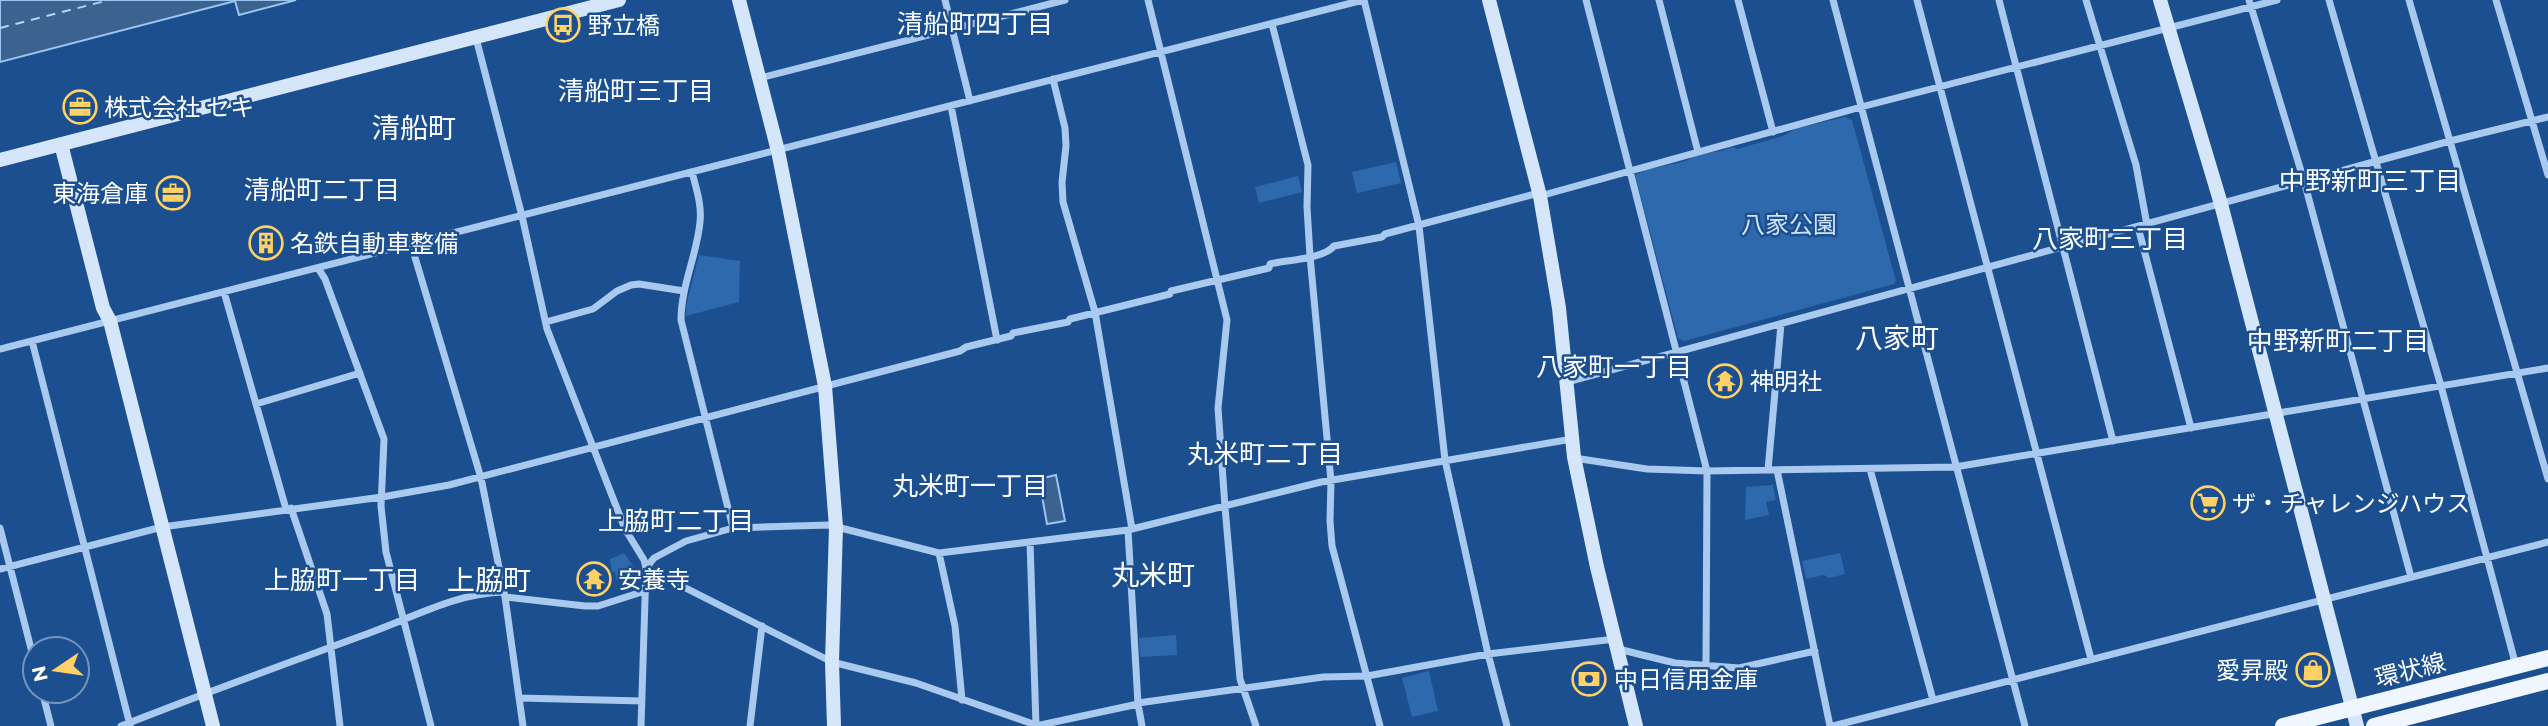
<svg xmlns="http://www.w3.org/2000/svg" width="2548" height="726" font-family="Montserrat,'Noto Sans JP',sans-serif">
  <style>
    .green { fill: #2e69ad }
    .water { fill: #3c6290; stroke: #9cc4f0; stroke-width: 2 }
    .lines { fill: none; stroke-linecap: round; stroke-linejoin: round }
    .ferry { stroke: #b5d3f5; stroke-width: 2; stroke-dasharray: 9 7; stroke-linecap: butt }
    .street { stroke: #a9c9ee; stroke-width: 7 }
    .secondary { stroke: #d6e6fa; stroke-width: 14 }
    .primary { stroke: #f0f6ff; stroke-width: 16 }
    .labels { text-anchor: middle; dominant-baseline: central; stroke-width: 5; stroke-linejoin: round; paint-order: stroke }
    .poi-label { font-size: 24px; fill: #fff; stroke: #1b4f8f; text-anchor: start }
    .park-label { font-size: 24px; fill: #cfe3fa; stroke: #1b4f8f }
    .street-label { font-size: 24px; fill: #fff; stroke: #1b4f8f }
    .neighbourhood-label { font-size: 26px; fill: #fff; stroke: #1b4f8f }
    .quarter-label { font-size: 28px; fill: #fff; stroke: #1b4f8f }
  </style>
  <rect width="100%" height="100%" fill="#1b4f8f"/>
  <!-- green -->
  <path class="green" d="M1845 117 1852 120 1896 281 1894 284 1684 341 1678 338 1635 175 1646 170 1686 161 1698 154 1721 151 1732 147 1737 149 1783 136 1797 128Z
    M1396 162 1401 183 1357 193 1352 172Z
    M1298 176 1302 192 1259 203 1255 187Z
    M699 255 740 261 739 302 686 316V306Z
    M1773 485 1776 500 1766 502 1769 515 1745 520 1746 487Z
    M624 553 634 567 633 579 616 580 615 572H612L610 559Z
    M1840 553 1845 574 1829 578 1824 575 1806 579 1802 561Z
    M1176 635 1177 655 1140 657 1139 638Z
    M1429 671 1438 711 1412 717 1402 678Z"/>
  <!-- water -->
  <path class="water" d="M0 0H296L239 15 235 1 0 62Z
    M1056 475 1065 521 1047 524 1039 479Z"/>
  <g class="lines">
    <!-- ferry -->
    <path class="ferry" d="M0 28 109 0"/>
    <!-- street -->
    <path class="street" d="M945 0 970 101
      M1148 0 1227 320 1218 408 1225 507 1240 679 1256 726
      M1364 0 1419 226 1445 460 1488 654 1507 726
      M1586 0 1707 471 1706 665
      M1659 0 1698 152
      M1738 0 1773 132
      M1833 0 2025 726
      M1917 0 2091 659
      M1999 0 2113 441
      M2086 0 2136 165 2147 225
      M2249 0 2304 181 2411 577
      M2329 0 2441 386 2516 666
      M2409 0 2548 479
      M2496 0 2548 175
      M1272 24 1308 165 1307 207 1310 256 1331 481 1330 521 1332 546 1380 726
      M476 38 522 216 547 329 625 529 644 560 646 568 641 726
      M760 78 1065 0
      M1053 79 1065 128 1066 146 1062 182 1063 202 1095 312 1132 529
      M951 106 997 340
      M692 172C696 188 702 205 700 222 697 255 681 286 681 320L733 528
      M1540 196 1861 107 2277 0
      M2138 227 2191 428
      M411 244 481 478 505 597 523 726
      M318 268 325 279 384 439 381 506 386 552 431 726
      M224 292 286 509
      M546 322 593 309 617 291 631 285 639 284 684 291
      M32 341 130 725
      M0 349 1363 0
      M1567 382 2450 141 2548 117
      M256 404 360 373
      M1574 458 1647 469 1707 471 1955 467 2548 368
      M1870 469 1933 700
      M1768 470 1781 324
      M1777 470 1830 726
      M291 508 327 614 340 726
      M0 528 35 664
      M1128 530 1138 704 1142 726
      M939 553 955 626 962 700
      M646 568 654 558 686 541 733 528 829 525 939 553 1128 530 1321 482 1572 439
      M646 568 832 662 916 683 1036 725 1030 542
      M0 569 162 527 382 497 449 485 960 351 966 347 1011 336 1013 333 1068 322 1070 319 1170 294 1171 291 1269 268 1270 264C1286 260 1324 259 1334 246L1382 237 1385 234 1539 193
      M505 597 585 606H598L645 591
      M1618 649 1675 663 1739 668 1815 651
      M42 691 51 726
      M519 698 642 701
      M1138 703 1323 677 1367 676 1488 654 1615 639
      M121 726C204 693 288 663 372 632 416 616 457 593 504 592
      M750 726 762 626
      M1036 726 1138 704
      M1833 726 2548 542"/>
    <!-- secondary -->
    <path class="secondary" d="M739 0 778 151 825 386 836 527 832 662 834 726
      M1489 0 1540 196 1559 308 1574 457 1597 567 1636 726
      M2160 0 2221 204 2357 726
      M61 144 103 308 110 321 213 726
      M0 160 619 0"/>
    <!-- primary -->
    <path class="primary" d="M2283 726 2548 658
      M2374 726 2548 681"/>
  </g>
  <!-- icons -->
  <defs>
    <symbol id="bus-ring" viewBox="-11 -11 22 22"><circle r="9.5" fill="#1b4f8f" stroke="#ffd166" stroke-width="1.5"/><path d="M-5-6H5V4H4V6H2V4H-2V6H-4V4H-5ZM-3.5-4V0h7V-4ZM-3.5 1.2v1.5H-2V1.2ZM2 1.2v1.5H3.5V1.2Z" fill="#ffd166"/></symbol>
    <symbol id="office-ring" viewBox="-11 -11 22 22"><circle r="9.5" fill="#1b4f8f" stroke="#ffd166" stroke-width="1.5"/><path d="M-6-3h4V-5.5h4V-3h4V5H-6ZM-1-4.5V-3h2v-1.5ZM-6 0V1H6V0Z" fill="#ffd166"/></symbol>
    <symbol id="building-ring" viewBox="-11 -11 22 22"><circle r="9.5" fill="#1b4f8f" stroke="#ffd166" stroke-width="1.5"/><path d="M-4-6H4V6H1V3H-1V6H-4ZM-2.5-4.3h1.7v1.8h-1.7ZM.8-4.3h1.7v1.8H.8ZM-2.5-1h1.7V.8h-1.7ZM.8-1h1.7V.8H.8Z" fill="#ffd166"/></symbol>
    <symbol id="temple-ring" viewBox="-11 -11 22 22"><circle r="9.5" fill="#1b4f8f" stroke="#ffd166" stroke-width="1.5"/><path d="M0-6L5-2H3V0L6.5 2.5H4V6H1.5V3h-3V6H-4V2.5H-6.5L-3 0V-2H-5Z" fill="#ffd166"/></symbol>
    <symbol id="supermarket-ring" viewBox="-11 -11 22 22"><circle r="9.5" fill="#1b4f8f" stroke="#ffd166" stroke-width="1.5"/><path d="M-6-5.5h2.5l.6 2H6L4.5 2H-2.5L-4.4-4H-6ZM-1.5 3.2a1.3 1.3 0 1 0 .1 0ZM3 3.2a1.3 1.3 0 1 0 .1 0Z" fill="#ffd166"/></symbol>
    <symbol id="shop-ring" viewBox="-11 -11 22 22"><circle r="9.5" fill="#1b4f8f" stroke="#ffd166" stroke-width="1.5"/><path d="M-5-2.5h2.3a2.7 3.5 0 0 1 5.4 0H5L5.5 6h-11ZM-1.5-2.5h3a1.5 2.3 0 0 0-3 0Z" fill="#ffd166"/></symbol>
    <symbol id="bank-ring" viewBox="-11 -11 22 22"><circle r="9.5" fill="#1b4f8f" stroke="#ffd166" stroke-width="1.5"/><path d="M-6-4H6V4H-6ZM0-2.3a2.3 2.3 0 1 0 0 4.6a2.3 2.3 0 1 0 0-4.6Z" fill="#ffd166"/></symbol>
  </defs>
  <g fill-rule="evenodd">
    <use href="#bus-ring" x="544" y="6" width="38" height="38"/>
    <use href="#office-ring" x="61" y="88" width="38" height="38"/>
    <use href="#office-ring" x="154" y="174" width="38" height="38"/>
    <use href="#building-ring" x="247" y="224" width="38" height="38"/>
    <use href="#temple-ring" x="1706" y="362" width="38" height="38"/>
    <use href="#supermarket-ring" x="2189" y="484" width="38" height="38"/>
    <use href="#temple-ring" x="575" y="560" width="38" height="38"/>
    <use href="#shop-ring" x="2294" y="651" width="38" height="38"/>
    <use href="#bank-ring" x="1570" y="660" width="38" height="38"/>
  </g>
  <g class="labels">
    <!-- poi labels -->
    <g class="poi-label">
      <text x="588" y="25">野立橋</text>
      <text x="104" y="107">株式会社 セキ</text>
      <text x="148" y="193" text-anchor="end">東海倉庫</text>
      <text x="290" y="243">名鉄自動車整備</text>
      <text x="1750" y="381">神明社</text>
      <text x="2232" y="503">ザ・チャレンジハウス</text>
      <text x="618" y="579">安養寺</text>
      <text x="2288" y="670" text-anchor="end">愛昇殿</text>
      <text x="1614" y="679">中日信用金庫</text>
    </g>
    <!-- park labels -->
    <g class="park-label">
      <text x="1789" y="224">八家公園</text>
    </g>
    <!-- street labels -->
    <g class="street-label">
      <text transform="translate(2410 670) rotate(-14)">環状線</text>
    </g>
    <!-- neighbourhood labels -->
    <g class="neighbourhood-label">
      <text x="975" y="24">清船町四丁目</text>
      <text x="636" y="91">清船町三丁目</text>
      <text x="2370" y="181">中野新町三丁目</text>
      <text x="322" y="190">清船町二丁目</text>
      <text x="2110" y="239">八家町三丁目</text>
      <text x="2338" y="341">中野新町二丁目</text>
      <text x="1614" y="367">八家町一丁目</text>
      <text x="1265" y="454">丸米町二丁目</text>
      <text x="970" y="486">丸米町一丁目</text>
      <text x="676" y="521">上脇町二丁目</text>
      <text x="342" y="580">上脇町一丁目</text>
    </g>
    <!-- quarter labels -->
    <g class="quarter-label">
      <text x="414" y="128">清船町</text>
      <text x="1897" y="338">八家町</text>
      <text x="1153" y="575">丸米町</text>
      <text x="489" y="580">上脇町</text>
    </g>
  </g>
  <!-- north arrow -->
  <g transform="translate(56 670) rotate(257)"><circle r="33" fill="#1b4f8f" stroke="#7695bc" stroke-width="2"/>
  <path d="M0-5L12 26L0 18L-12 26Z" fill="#ffd166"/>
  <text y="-10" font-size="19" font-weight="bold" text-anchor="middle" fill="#ffffff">N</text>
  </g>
</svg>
